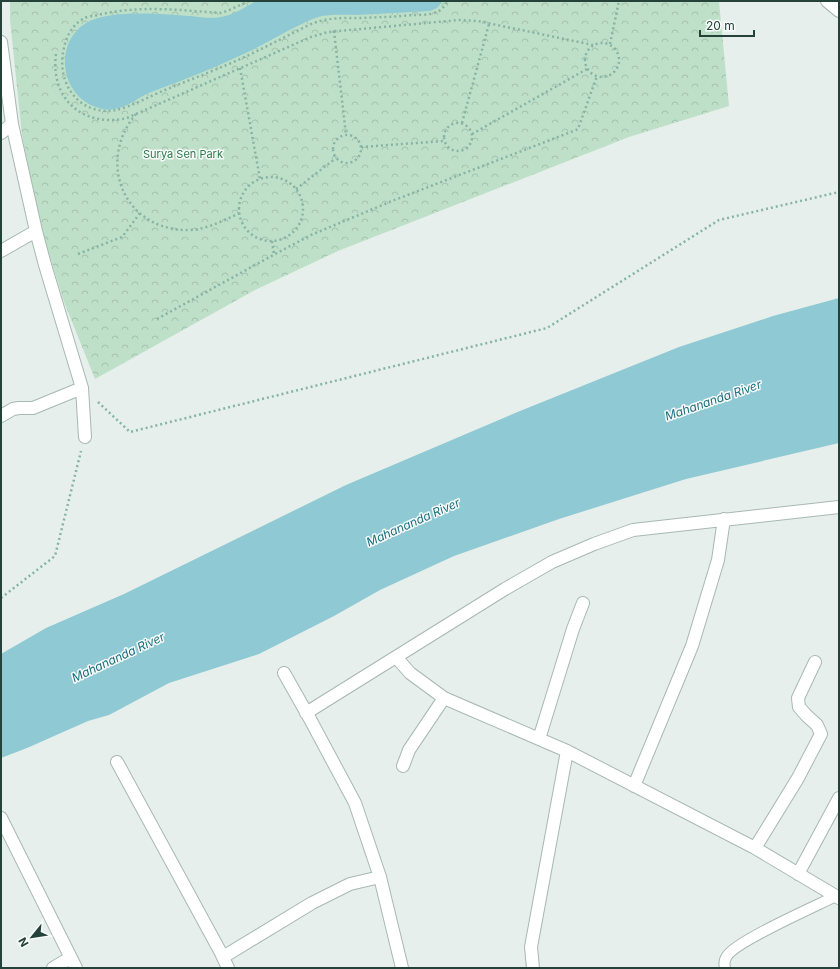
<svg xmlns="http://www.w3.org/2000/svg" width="840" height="969" font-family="Inter,sans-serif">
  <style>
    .park { fill: url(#park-crowns) }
    .water { fill: #8ec9d4 }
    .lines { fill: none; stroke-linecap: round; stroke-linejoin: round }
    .service-casing { stroke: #a8b8b2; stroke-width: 12 }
    .minor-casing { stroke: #a8b8b2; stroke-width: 14 }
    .path { stroke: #86b3a5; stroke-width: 2.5; stroke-dasharray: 2 3; stroke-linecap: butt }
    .service { stroke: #fff; stroke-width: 10 }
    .minor { stroke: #fff; stroke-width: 12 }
    .labels { text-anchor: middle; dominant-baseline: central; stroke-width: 3; stroke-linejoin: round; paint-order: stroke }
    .park-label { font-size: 11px; fill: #2d7a4b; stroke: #f7fbf9 }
    .water-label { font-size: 12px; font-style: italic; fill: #1c6f80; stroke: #f7fbf9 }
  </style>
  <defs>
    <pattern id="park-crowns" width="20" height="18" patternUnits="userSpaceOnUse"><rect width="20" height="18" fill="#bfe0c8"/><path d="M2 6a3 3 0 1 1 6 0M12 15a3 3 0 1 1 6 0" fill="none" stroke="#a4c1ad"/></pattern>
  </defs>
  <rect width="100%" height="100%" fill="#e6efeb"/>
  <!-- park -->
  <path class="park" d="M10 1H719L729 106 629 137 338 251 255 290 95 379 64 302 40 225 22 135 10 20Z"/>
  <!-- water -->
  <path class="water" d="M256 1H443L437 8 430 11C406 12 381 14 357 15 345 15 330 14 318 17 296 25 271 41 250 51 217 67 183 80 149 93 138 98 127 107 115 109 110 110 104 110 99 108 61 98 52 44 86 23 108 9 163 14 190 16 200 17 211 19 221 17 234 15 245 7 256 1Z
    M839 298V443L686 479 559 519 454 556 380 590 334 616 259 654 169 683 109 715 88 721 27 748 1 758V654L46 628 124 594 346 485 520 411 679 347 773 316Z"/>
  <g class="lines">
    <defs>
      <path id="service" d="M725 968C724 964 724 960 727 956 736 941 816 906 836 896"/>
      <path id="minor" d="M827 1 839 11
        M1 42 12 124 36 231 45 265 82 388 85 437
        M1 133 12 124
        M1 251 36 231
        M1 416 13 409 19 408H33L82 388
        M396 657 410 673 444 698 567 751 755 848 839 898
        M284 673 310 719 355 803 380 877 402 968
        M306 713 505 589 552 562 594 544 633 530 839 507
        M539 739 573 629 583 603
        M117 762 221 953 228 968
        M403 766 409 750 444 698
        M634 786 692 646 718 560 724 519
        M1 818 76 968
        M755 848 798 778 821 734 817 725 806 715 799 707 798 698 815 662
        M798 874 839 798
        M223 957 312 903 350 884 380 877
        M53 968 70 958
        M533 968 531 947 567 751"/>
    </defs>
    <!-- service casing -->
    <use href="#service" class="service-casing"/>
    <!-- minor casing -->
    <use href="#minor" class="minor-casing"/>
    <!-- path -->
    <path class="path" d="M249 1 227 11 220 13C180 10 137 5 98 15 93 16 87 16 83 19 66 28 60 54 63 72 66 89 77 104 94 109 101 111 109 112 116 110 131 107 150 96 165 90 194 78 224 67 253 53 272 44 290 34 309 25 326 17 344 18 362 18 379 17 395 17 412 15 420 15 430 15 437 12 442 10 445 5 448 1
      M334 31 346 135
      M585 60a17 17 0 1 1 34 0a17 17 0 1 1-34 0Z
      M610 44 619 1
      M56 54C50 99 83 128 127 118L311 37 328 32 459 20 478 21 593 45
      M240 68 260 179
      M136 114C97 160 122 228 185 230 204 231 222 221 240 213
      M444 137a14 14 0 1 1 28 0a14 14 0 1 1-28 0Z
      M462 123 489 24
      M472 134 587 69
      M333 149a14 14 0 1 1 28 0a14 14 0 1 1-28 0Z
      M361 147 444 141
      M239 209a32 32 0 1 1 64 0a32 32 0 1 1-64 0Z
      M296 189 336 158
      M272 241 274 254
      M78 254 122 237 140 213
      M157 319 277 253 311 235 392 201 576 130 578 129 597 76
      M98 402 130 432 547 328 719 220 839 192
      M1 598 55 556 81 451"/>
    <!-- service -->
    <use href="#service" class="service"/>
    <!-- minor -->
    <use href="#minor" class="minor"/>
  </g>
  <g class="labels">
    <!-- park labels -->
    <g class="park-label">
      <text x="183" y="154">Surya Sen Park</text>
    </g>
    <!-- water labels -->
    <g class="water-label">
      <text transform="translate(713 400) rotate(-19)">Mahananda River</text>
      <text transform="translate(413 522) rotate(-24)">Mahananda River</text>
      <text transform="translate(118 657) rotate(-25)">Mahananda River</text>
    </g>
  </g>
  <!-- border -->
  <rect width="840" height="969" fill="none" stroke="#24423a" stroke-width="4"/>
  <!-- north arrow -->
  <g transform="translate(32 937) rotate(240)" stroke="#f7fbf9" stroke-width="3" paint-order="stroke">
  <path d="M0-3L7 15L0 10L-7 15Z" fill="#24423a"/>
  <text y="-6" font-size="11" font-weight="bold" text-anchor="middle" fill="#24423a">N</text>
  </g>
  <!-- scale -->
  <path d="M700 30v6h54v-6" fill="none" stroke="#24423a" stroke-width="2"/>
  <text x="706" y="30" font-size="12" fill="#24423a" stroke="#f7fbf9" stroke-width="3" paint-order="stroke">20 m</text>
</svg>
